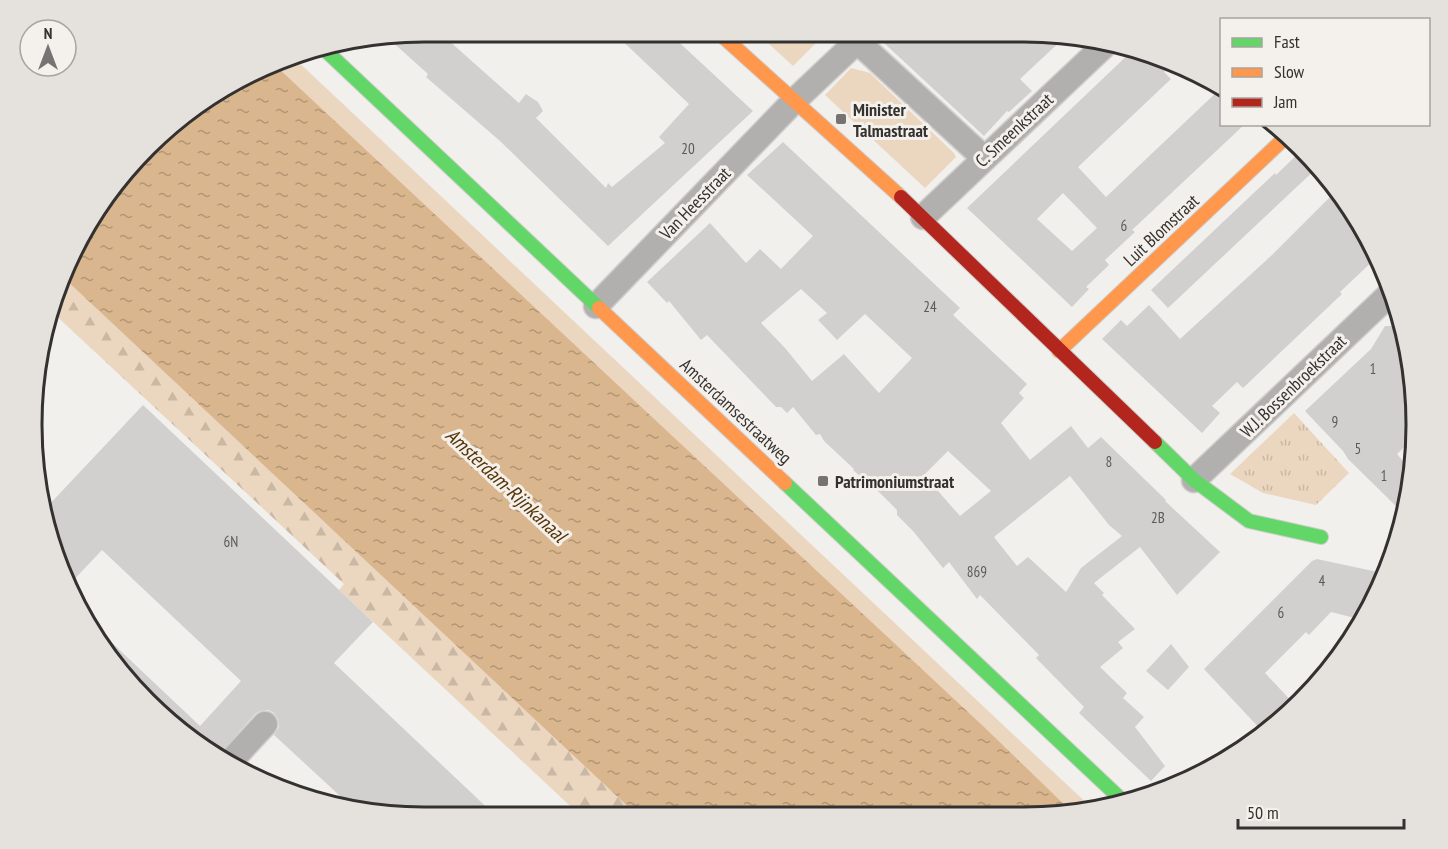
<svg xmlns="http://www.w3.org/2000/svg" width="1448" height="849" font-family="'PT Sans Narrow',sans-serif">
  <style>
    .grass { fill: #ebd6c0 }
    .forest { fill: url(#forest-firs) }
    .park { fill: url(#park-tufts) }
    .water { fill: url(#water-ripples) }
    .building { fill: #d2d0ce; fill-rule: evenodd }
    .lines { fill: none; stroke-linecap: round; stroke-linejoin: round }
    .street-casing { stroke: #cfcecc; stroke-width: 27 }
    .fast-casing { stroke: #cfcecc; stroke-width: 16 }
    .slow-casing { stroke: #cfcecc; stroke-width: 16 }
    .jam-casing { stroke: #cfcecc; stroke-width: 16 }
    .street { stroke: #b1b0af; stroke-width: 24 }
    .fast { stroke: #63d668; stroke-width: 14 }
    .slow { stroke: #ff974d; stroke-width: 14 }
    .jam { stroke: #b3261e; stroke-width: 14 }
    .poi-dot { fill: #767472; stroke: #f4f0eb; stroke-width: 2 }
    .labels { text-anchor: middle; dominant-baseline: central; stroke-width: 6; stroke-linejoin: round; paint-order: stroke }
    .number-label { font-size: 15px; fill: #5c5a58 }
    .poi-label { font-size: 18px; font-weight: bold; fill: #343230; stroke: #f4f0eb; text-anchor: start }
    .street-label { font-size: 18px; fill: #343230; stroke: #f4f0eb }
    .water-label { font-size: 20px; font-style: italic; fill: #573507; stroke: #f4f0eb }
    .rim { fill: none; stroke: #343230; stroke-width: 3 }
  </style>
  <defs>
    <pattern id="forest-firs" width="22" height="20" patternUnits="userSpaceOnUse" patternTransform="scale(1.5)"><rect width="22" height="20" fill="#ebd6c0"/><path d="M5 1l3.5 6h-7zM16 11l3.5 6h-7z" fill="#cab8a5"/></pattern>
    <pattern id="park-tufts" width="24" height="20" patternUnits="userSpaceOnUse" patternTransform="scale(1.5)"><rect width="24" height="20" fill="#ebd6c0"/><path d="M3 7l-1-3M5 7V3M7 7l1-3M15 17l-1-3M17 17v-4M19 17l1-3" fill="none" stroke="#cab8a5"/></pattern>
    <pattern id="water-ripples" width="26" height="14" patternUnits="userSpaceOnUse" patternTransform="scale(1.5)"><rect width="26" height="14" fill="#dab68e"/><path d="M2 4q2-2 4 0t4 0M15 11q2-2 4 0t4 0" fill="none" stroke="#b29574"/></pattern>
  </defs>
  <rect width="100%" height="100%" fill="#f2f0ed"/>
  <!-- grass -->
  <path class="grass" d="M756 32H822L823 36 793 66Z
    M292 56 1033 753 1092 808 1072 812 275 65Z
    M851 68 870 73 954 153 956 157 925 188 825 95Z"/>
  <!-- forest -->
  <path class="forest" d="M65 279 639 817H582L339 590 344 584 50 310Z"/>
  <!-- park -->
  <path class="park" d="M1294 413 1349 473 1316 505 1263 493 1230 474Z"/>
  <!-- water -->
  <path class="water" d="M275 65 984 727 1072 812 1050 817H639L65 279 98 206 186 113Z"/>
  <!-- building -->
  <path class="building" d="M424 32H439L519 103 526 94 538 102 543 111 536 118 606 188 608 183 612 187 665 143 659 137 689 104 613 32H668L753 111 608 246 500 141 426 77 428 74 388 38Z
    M893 32H1050L1066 36 1020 79 1032 91 1009 112 1007 111 984 136 883 42Z
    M1134 49 1150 52 1164 59 1160 63 1166 70 1164 72 1171 79 1078 167 1106 197 1221 88V124H1245L1132 230 1135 232 1105 260 1109 265 1086 287 1089 289 1072 307 967 208ZM1063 193 1097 228 1072 251 1037 219Z
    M783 142 960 308 953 315 1027 384 1019 393 1024 398 1001 423 1030 460 1071 426 1088 448 1101 437 1166 500 1165 501 1220 552 1177 595 1140 547 1094 583 1104 593 1102 595 1135 629 1118 642 1123 648 1100 667 1127 693 1123 698 1144 717 1135 727 1165 766 1151 781 1079 713 1084 707 1036 658 1039 655 980 595 977 599 949 562 943 568 913 531 897 515V510L881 494 853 470 854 469 824 441 820 434 816 435 793 407 787 413 781 407H776L707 335 701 340 669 301 667 303 647 282 710 223 746 263 760 249 781 269 813 236 747 175ZM801 289 827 313 818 320 837 340 865 314 912 358 879 393 844 354 812 381 785 348 761 323ZM948 451 991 491 960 516 924 475ZM1070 476 1109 525 1122 536 1081 568 1066 592 1028 557 1017 566 994 537Z
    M1303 149 1318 167 1168 308 1151 290 1275 173 1276 175Z
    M1334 193 1356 217 1377 257 1340 292 1342 294 1243 388 1237 382 1212 406 1220 413 1202 433 1102 339 1121 320 1127 326 1149 305 1180 339 1272 255Z
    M1401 322 1409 347 1416 424 1415 437 1397 454 1407 466 1401 471 1407 477 1400 483 1410 494 1405 515 1348 459 1343 451 1305 411 1371 349 1385 326H1396Z
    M143 405 373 622 334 663 497 817H398L352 807 274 735 279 727 278 719 274 713 268 710 260 711 255 714 217 757 206 751 129 683 104 644 109 640 200 726 241 681 102 550 68 586 61 575 46 508Z
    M1317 559 1387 574 1363 620 1331 612 1309 635 1306 632 1265 673 1296 706 1263 732 1204 669 1312 561Z
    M1171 644 1189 667 1168 690 1146 671Z"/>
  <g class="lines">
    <defs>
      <path id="street" d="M847 32 984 158
        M923 217 1106 44
        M596 306 794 101 867 32
        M1194 480 1392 292
        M229 763 265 724"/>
      <path id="fast" d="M323 48 599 308
        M1155 442 1194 480 1249 521 1321 537
        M785 483 1124 802"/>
      <path id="slow" d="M718 32 901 197
        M599 308 785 483
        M1059 351 1288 135"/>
      <path id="jam" d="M901 197 1155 442"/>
    </defs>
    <!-- street casing -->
    <use href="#street" class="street-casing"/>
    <!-- fast casing -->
    <use href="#fast" class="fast-casing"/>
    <!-- slow casing -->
    <use href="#slow" class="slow-casing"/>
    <!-- jam casing -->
    <use href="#jam" class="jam-casing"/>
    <!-- street -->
    <use href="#street" class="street"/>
    <!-- fast -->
    <use href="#fast" class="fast"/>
    <!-- slow -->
    <use href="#slow" class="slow"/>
    <!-- jam -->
    <use href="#jam" class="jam"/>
  </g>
  <!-- markers -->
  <g class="poi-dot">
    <rect x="835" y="113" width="12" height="12" rx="3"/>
    <rect x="817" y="475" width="12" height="12" rx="3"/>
  </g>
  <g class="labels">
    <!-- number labels -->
    <g class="number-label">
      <text x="688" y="148">20</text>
      <text x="1124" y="225">6</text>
      <text x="930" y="306">24</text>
      <text x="1373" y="368">1</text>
      <text x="1335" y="421">9</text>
      <text x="1358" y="448">5</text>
      <text x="1109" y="461">8</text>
      <text x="1384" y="475">1</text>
      <text x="1158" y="517">2B</text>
      <text x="231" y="541">6N</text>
      <text x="977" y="571">869</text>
      <text x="1322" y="580">4</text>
      <text x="1281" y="612">6</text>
    </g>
    <!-- poi labels -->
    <g class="poi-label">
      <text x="853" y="109">Minister<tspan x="853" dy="21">Talmastraat</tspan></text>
      <text x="835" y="481">Patrimoniumstraat</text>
    </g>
    <!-- street labels -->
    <g class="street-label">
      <text transform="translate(1014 130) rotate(-43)">C. Smeenkstraat</text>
      <text transform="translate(695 203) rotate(-46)">Van Heesstraat</text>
      <text transform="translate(1161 230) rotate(-43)">Luit Blomstraat</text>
      <text transform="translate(1293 386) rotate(-44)">W.J. Bossenbroekstraat</text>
      <text transform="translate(736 411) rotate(43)">Amsterdamsestraatweg</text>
    </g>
    <!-- water labels -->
    <g class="water-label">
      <text transform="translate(506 485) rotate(43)">Amsterdam-Rijnkanaal</text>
    </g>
  </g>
  <!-- crop -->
  <path d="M0 0H1448V849H0ZM424 42H1024A382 382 0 0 1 1406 424V425A382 382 0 0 1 1024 807H424A382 382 0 0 1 42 425V424A382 382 0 0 1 424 42Z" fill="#e5e1dc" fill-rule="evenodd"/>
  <path class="rim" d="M424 42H1024A382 382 0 0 1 1406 424V425A382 382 0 0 1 1024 807H424A382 382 0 0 1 42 425V424A382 382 0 0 1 424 42Z"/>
  <!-- legend -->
  <rect x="1220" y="18" width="210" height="108" fill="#f4f0eb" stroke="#a7a4a0" stroke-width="1.5"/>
  <rect x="1232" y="38" width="30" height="9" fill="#63d668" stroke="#a7a4a0" stroke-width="1.5"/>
  <text x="1274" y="48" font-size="18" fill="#343230">Fast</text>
  <rect x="1232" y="68" width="30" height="9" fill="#ff974d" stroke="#a7a4a0" stroke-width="1.5"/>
  <text x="1274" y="78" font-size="18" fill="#343230">Slow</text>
  <rect x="1232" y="98" width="30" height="9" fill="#b3261e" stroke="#a7a4a0" stroke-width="1.5"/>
  <text x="1274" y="108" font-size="18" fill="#343230">Jam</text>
  <!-- north arrow -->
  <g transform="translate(48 48)"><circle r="28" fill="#f4f0eb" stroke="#a7a4a0" stroke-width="1.5"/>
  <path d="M0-4.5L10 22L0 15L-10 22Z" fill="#767472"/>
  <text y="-9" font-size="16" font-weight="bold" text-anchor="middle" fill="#343230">N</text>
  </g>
  <!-- scale -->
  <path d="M1238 819v9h166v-9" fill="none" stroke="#343230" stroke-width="3"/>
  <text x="1247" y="819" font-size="18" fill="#343230" stroke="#f4f0eb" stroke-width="4.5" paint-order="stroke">50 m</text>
</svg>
